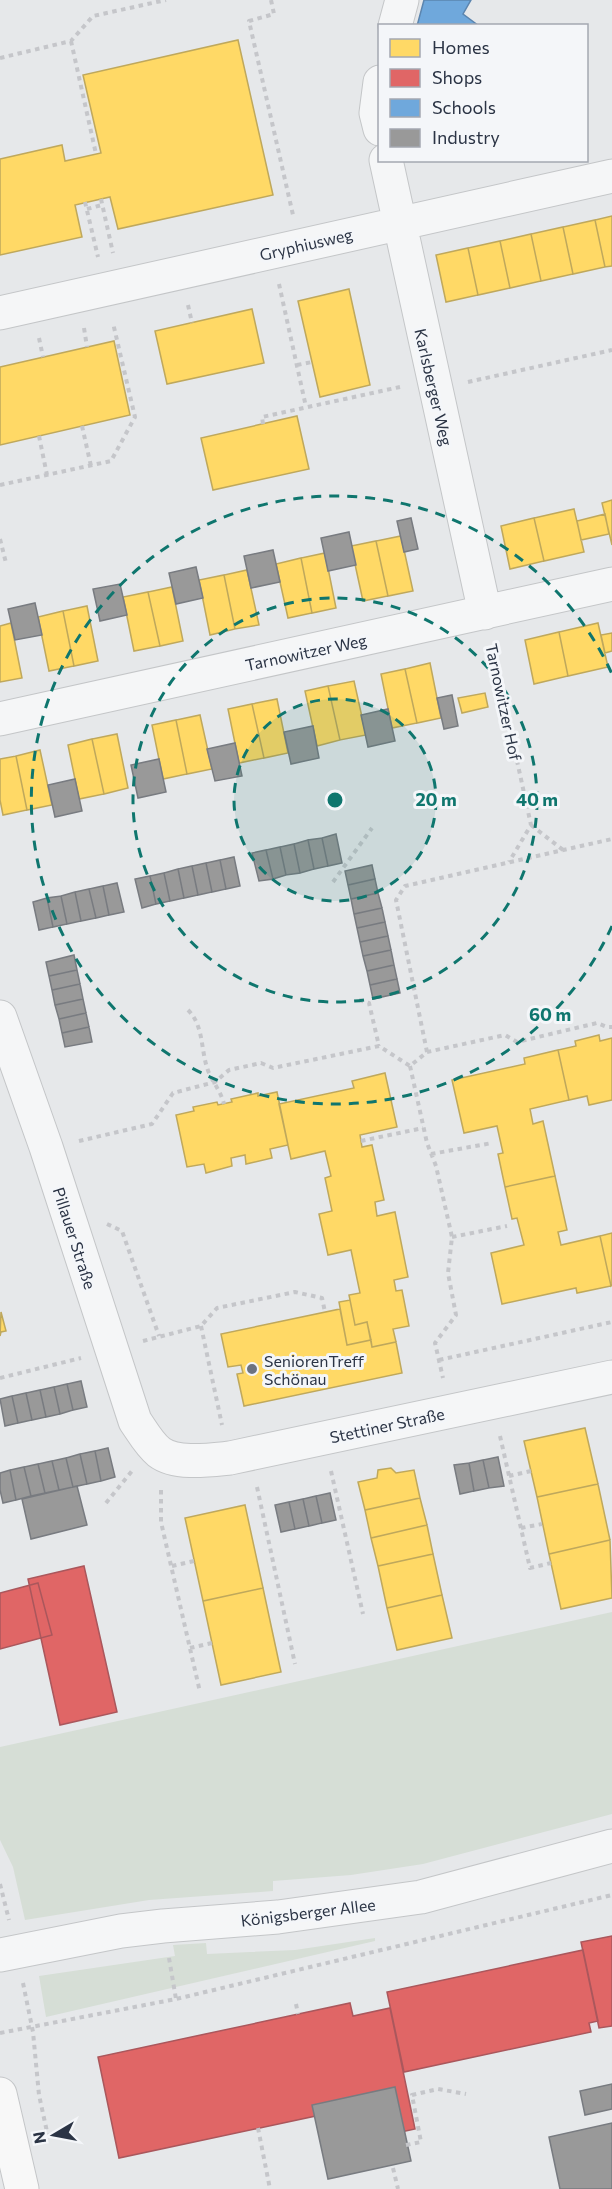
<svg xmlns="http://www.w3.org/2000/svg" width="612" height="2189" font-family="Commissioner,sans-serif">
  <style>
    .green { fill: #d6ded6 }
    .homes { fill: #ffd966; stroke: #bfa85c; stroke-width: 1.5 }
    .shops { fill: #e06666; stroke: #aa575c; stroke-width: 1.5 }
    .schools { fill: #6fa8dc; stroke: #5b85af; stroke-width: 1.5 }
    .industry { fill: #999; stroke: #787b80; stroke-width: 1.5 }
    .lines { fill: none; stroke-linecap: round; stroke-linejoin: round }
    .street-casing { stroke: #c4c6c8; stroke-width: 35 }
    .secondary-casing { stroke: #c4c6c8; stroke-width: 35 }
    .path { stroke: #c5c6ca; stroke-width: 4; stroke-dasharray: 4.5 4.5; stroke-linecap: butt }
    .street { stroke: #f5f6f7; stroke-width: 33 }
    .secondary { stroke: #f8f8f8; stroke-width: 33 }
    .ring { fill: none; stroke: #0f766e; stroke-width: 3; stroke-dasharray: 10 8 }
    .poi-dot { fill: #6c737f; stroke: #f4f6f9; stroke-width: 2 }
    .labels { text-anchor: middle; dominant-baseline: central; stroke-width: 6; stroke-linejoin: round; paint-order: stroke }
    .street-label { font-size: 16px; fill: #2b3445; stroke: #f4f6f9 }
    .poi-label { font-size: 16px; fill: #2b3445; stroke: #f4f6f9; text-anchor: start }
    .centre { fill: #0f766e; stroke: #f4f6f9; stroke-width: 3 }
    .ring-label { font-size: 18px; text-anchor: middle; font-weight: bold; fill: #0f766e; stroke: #f4f6f9; stroke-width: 6; stroke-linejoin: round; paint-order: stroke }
  </style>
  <rect width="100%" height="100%" fill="#e6e8ea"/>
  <!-- green -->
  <path class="green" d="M612 1612V1814L423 1864 351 1875 273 1881V1891L149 1900 25 1920 13 1867 0 1840V1747Z
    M375 1938V1941L46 2017 39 1976 175 1956 173 1945 206 1943 207 1954 295 1950Z"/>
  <!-- homes -->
  <path class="homes" d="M238 40 273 195 118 229 110 197 101 199 75 205 82 237 0 255V159L62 145 65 161 101 153 83 75Z
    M612 216V266L605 267 595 220Z
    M595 220 605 267 573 274 563 227Z
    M563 227 573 274 541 281 531 234Z
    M531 234 541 281 510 288 500 241Z
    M500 241 510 288 478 295 468 248Z
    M468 248 478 295 446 302 436 255Z
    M349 289 370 385 320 397 298 301Z
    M252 309 264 363 167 384 155 331Z
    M114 341 130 415 0 445V367Z
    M297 416 309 469 213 490 201 438Z
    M612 500V545L602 503Z
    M574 509 584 552 544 561 534 518Z
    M605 514 609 534 581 540 577 521Z
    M534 518 544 561 510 569 501 526Z
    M401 536 413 591 388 596 376 541Z
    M376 541 388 596 363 601 351 546Z
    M325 553 336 608 312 613 301 558Z
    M301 558 312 613 288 618 276 564Z
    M247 570 259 625 235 629 224 575Z
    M224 575 235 629 210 635 199 580Z
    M172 587 183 641 160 646 148 592Z
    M148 592 160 646 134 651 123 597Z
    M87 606 98 661 74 666 63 611Z
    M63 611 74 666 49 671 38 617Z
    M11 623 22 678 0 682V626Z
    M598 623 608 667 568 676 559 632Z
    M559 632 568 676 534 684 525 640Z
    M612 633V651L605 653 601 635Z
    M430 663 441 718 417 723 405 669Z
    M405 669 417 723 392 728 381 674Z
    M354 681 366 735 340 740 328 686Z
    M328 686 340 740 317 746 305 691Z
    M485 693 488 707 462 713 458 698Z
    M277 699 288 753 264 758 252 704Z
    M252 704 264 758 239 763 228 709Z
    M200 715 212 769 187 774 176 720Z
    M176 720 187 774 163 779 152 725Z
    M117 734 128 788 104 794 92 739Z
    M92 739 104 794 79 799 68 745Z
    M40 750 52 805 27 810 16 756Z
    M16 756 27 810 3 815 0 800V759Z
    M599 1035 600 1041 612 1038V1100L589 1105 587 1096 569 1100 558 1050 576 1046 575 1041Z
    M558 1050 569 1100 530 1109 533 1124 543 1121 555 1176 505 1187 498 1154 503 1153 497 1126 464 1133 452 1080 525 1064 524 1058Z
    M385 1073 397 1127 360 1135 362 1147 372 1145 384 1200 375 1202 377 1216 395 1212 408 1277 394 1280 396 1291 402 1290 409 1326 393 1329 396 1342 372 1347 367 1322 355 1325 349 1295 360 1293 351 1250 328 1255 319 1214 332 1211 325 1178 331 1176 325 1151 291 1159 279 1104 354 1088 352 1081Z
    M277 1092 288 1145 270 1149 272 1158 246 1164 245 1155 231 1158 232 1166 206 1173 204 1164 187 1167 176 1115 194 1111 193 1107 217 1102 218 1105 232 1102 231 1099 258 1093V1096Z
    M555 1176 567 1230 558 1232 561 1245 600 1236 611 1286 577 1293 576 1288 502 1304 491 1253 524 1245 517 1218 512 1219 505 1187Z
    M612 1233V1285L611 1286 600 1236Z
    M350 1300 355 1325 367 1322 371 1340 347 1345 339 1302Z
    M340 1309 347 1345 371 1340 372 1347 396 1342 402 1373 244 1406 237 1374 243 1373 241 1365 228 1367 221 1334Z
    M1 1312 6 1331 1 1332 0 1336Z
    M585 1428 598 1484 537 1497 524 1441Z
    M391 1468 396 1473 414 1470 420 1498 365 1510 358 1482 377 1478 378 1470Z
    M598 1484 610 1540 549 1554 537 1497Z
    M420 1498 427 1525 371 1538 365 1510Z
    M245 1505 263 1588 203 1601 185 1518Z
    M427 1525 433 1554 378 1566 371 1538Z
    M610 1540 612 1598 561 1609 549 1554Z
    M433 1554 442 1595 387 1608 378 1566Z
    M263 1588 281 1672 221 1685 203 1601Z
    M442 1595 452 1638 397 1650 387 1608Z"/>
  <!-- shops -->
  <path class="shops" d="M84 1566 117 1712 60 1725 28 1579Z
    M38 1583 52 1635 0 1649V1593Z
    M612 1936V2026L599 2028 581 1942Z
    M583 1950 598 2021 589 2023 591 2032 404 2072 387 1992Z
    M350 2003 353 2016 390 2008 415 2129 337 2146 330 2113 119 2158 98 2057Z"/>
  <!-- schools -->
  <path class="schools" d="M424 0H471L463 14 479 26H417Z"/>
  <!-- industry -->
  <path class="industry" d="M411 518 418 549 404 552 397 521Z
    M349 532 356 565 328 571 321 538Z
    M273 550 280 582 251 588 244 556Z
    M196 567 203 598 176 604 169 573Z
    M120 584 127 615 100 621 93 589Z
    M35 603 42 635 15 640 8 609Z
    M452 695 458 726 444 729 437 698Z
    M388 709 395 741 368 747 361 715Z
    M313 726 319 758 291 764 284 732Z
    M235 743 242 776 215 781 207 749Z
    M159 759 166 792 138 798 131 765Z
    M75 779 82 811 55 817 48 785Z
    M336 834 342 863 328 866 322 838Z
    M322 838 328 866 314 869 308 840Z
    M308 840 314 869 300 873 294 844Z
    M294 844 300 873 286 875 280 847Z
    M280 847 286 875 273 879 266 850Z
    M266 850 273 879 259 881 252 853Z
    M234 857 240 886 226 889 220 860Z
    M220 860 226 889 212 892 206 863Z
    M206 863 212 892 198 895 192 866Z
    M372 865 375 879 348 885 345 871Z
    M192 866 198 895 184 898 178 869Z
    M178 869 184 898 170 901 164 873Z
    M164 873 170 901 156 904 150 876Z
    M150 876 156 904 142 908 135 879Z
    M375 879 378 893 351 899 348 885Z
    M117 883 124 912 109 915 103 886Z
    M103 886 109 915 96 918 89 889Z
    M89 889 96 918 81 921 75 892Z
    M75 892 81 921 67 924 61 896Z
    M378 893 382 908 354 914 351 899Z
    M61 896 67 924 53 927 47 898Z
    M47 898 53 927 39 930 33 902Z
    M382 908 385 922 357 928 354 914Z
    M385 922 388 936 360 942 357 928Z
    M388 936 391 950 363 956 360 942Z
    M391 950 394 965 367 971 363 956Z
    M74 955 77 970 49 976 46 962Z
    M394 965 397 979 370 985 367 971Z
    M77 970 80 984 52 990 49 976Z
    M397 979 400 993 373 999 370 985Z
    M80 984 83 999 55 1005 52 990Z
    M83 999 86 1013 59 1019 55 1005Z
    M86 1013 89 1027 62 1033 59 1019Z
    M89 1027 92 1042 65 1047 62 1033Z
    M81 1381 87 1407 73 1410 67 1384Z
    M67 1384 73 1410 60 1414 54 1387Z
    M54 1387 60 1414 46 1417 40 1390Z
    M40 1390 46 1417 32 1420 26 1393Z
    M26 1393 32 1420 18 1423 12 1396Z
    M12 1396 18 1423 5 1426 0 1399Z
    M108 1448 115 1477 101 1481 95 1451Z
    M95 1451 101 1481 87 1484 80 1454Z
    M80 1454 87 1484 73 1487 66 1458Z
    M498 1457 504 1486 489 1488 483 1460Z
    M66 1458 73 1487 59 1490 52 1461Z
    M483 1460 489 1488 474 1491 469 1463Z
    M52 1461 59 1490 45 1493 38 1464Z
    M469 1463 474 1491 460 1494 454 1465Z
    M38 1464 45 1493 31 1496 24 1467Z
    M24 1467 31 1496 16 1500 10 1470Z
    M10 1470 16 1500 3 1503 0 1490V1473Z
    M77 1486 87 1525 31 1539 22 1499Z
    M330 1493 336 1520 322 1523 316 1496Z
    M316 1496 322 1523 309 1526 303 1499Z
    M303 1499 309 1526 295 1529 289 1502Z
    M289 1502 295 1529 281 1532 275 1505Z
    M612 2084V2109L585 2115 580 2091Z
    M395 2087 411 2161 328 2179 312 2105Z
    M612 2123V2189H560L549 2137Z"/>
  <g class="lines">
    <defs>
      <path id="street" d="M395 26 402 0
        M380 82 376 113 380 129
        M386 160 485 613
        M0 313 612 176
        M0 719 612 584
        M0 1017 46 1147 135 1421C142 1431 149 1444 159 1452 176 1465 210 1460 230 1458L612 1377
        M0 1955 121 1931 163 1926 278 1917 421 1897 612 1846"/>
      <path id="secondary" d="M0 2094 22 2189"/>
    </defs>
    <!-- street casing -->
    <use href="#street" class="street-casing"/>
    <!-- secondary casing -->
    <use href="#secondary" class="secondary-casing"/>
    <!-- path -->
    <path class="path" d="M271 0 274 14 249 21 293 215
      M71 41 96 154
      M0 58 71 41 93 16 166 0
      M101 199 113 253
      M85 202 98 257
      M87 209 102 205
      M279 284 306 407
      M188 305 192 323
      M84 328 87 347
      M39 338 43 357
      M297 365 312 362
      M468 382 612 350
      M263 424 262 417 400 387
      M82 426 91 466
      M39 436 47 475
      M0 485 111 461 135 417 113 323
      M0 539 6 563
      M492 646 531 825 509 862
      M531 825 563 850
      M333 882 372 828
      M359 1000 369 1003 379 1046
      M188 1010C205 1027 200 1052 209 1073 214 1084 221 1092 224 1104
      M427 1052 396 900 405 886 612 839
      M410 1066 427 1143 436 1166 452 1237 448 1273 456 1315 435 1343 443 1378
      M79 1141 152 1124 173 1093 215 1082 229 1070 261 1063 273 1068 379 1046 410 1066 427 1052 505 1035 517 1042 597 1023 607 1027H612
      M361 1141 423 1128
      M431 1154 492 1143
      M107 1224 122 1231 159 1336
      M452 1237 507 1226
      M201 1326 222 1425
      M143 1341 201 1326 217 1308 295 1292 322 1298 325 1312
      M439 1360 612 1322
      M0 1378 81 1358
      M500 1436 530 1568 551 1563
      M331 1471 363 1614
      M509 1476 531 1471
      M257 1487 295 1664
      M161 1490V1522L200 1692
      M106 1503 132 1471
      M521 1528 542 1524
      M172 1566 194 1561
      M190 1648 212 1643
      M0 1884 9 1920
      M169 1958 176 1999
      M23 1983 33 2032 39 2095 49 2141
      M296 2004 298 2014
      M0 2033 176 1999 612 1895
      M258 2128 270 2189
      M406 2145 421 2142 412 2095 438 2089 466 2094
      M393 2168 398 2189"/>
    <!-- street -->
    <use href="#street" class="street"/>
    <!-- secondary -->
    <use href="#secondary" class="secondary"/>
  </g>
  <!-- distance rings -->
  <circle cx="335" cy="800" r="101" fill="#0f766e" fill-opacity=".12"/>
  <g class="ring">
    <circle cx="335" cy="800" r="101"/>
    <circle cx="335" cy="800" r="202"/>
    <path d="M612 926A304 304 0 1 1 612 674"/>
  </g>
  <!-- markers -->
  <circle class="poi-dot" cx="252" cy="1369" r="6"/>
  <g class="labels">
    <!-- street labels -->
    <g class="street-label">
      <text transform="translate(306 244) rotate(-13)">Gryphiusweg</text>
      <text transform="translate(434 387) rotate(77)">Karlsberger Weg</text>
      <text transform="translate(306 652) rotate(-12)">Tarnowitzer Weg</text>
      <text transform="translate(504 702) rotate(78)">Tarnowitzer Hof</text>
      <text transform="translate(75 1238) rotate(72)">Pillauer Straße</text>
      <text transform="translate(387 1425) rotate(-12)">Stettiner Straße</text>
      <text transform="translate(308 1912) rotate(-7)">Königsberger Allee</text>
    </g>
    <!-- poi labels -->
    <g class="poi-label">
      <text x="264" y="1360">SeniorenTreff<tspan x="264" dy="18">Schönau</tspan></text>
    </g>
  </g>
  <circle cx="335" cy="800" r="9" class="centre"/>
  <g class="ring-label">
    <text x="436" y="806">20 m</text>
    <text x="537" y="806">40 m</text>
    <text x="550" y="1021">60 m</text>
  </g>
  <!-- legend -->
  <rect x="378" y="24" width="210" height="138" fill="#f4f6f9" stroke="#a4a8b1" stroke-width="1.5"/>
  <rect x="390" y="39" width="30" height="18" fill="#ffd966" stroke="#a4a8b1" stroke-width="1.5"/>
  <text x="432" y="54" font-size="18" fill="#2b3445">Homes</text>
  <rect x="390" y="69" width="30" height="18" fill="#e06666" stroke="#a4a8b1" stroke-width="1.5"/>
  <text x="432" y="84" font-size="18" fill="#2b3445">Shops</text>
  <rect x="390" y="99" width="30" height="18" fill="#6fa8dc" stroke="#a4a8b1" stroke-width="1.5"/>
  <text x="432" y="114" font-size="18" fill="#2b3445">Schools</text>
  <rect x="390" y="129" width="30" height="18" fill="#999999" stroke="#a4a8b1" stroke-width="1.5"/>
  <text x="432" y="144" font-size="18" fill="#2b3445">Industry</text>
  <!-- north arrow -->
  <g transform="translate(54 2135) rotate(260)" stroke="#f4f6f9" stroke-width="4.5" paint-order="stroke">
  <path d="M0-4.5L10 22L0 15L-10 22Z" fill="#2b3445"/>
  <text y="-9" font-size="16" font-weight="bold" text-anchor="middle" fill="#2b3445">N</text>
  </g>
</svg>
